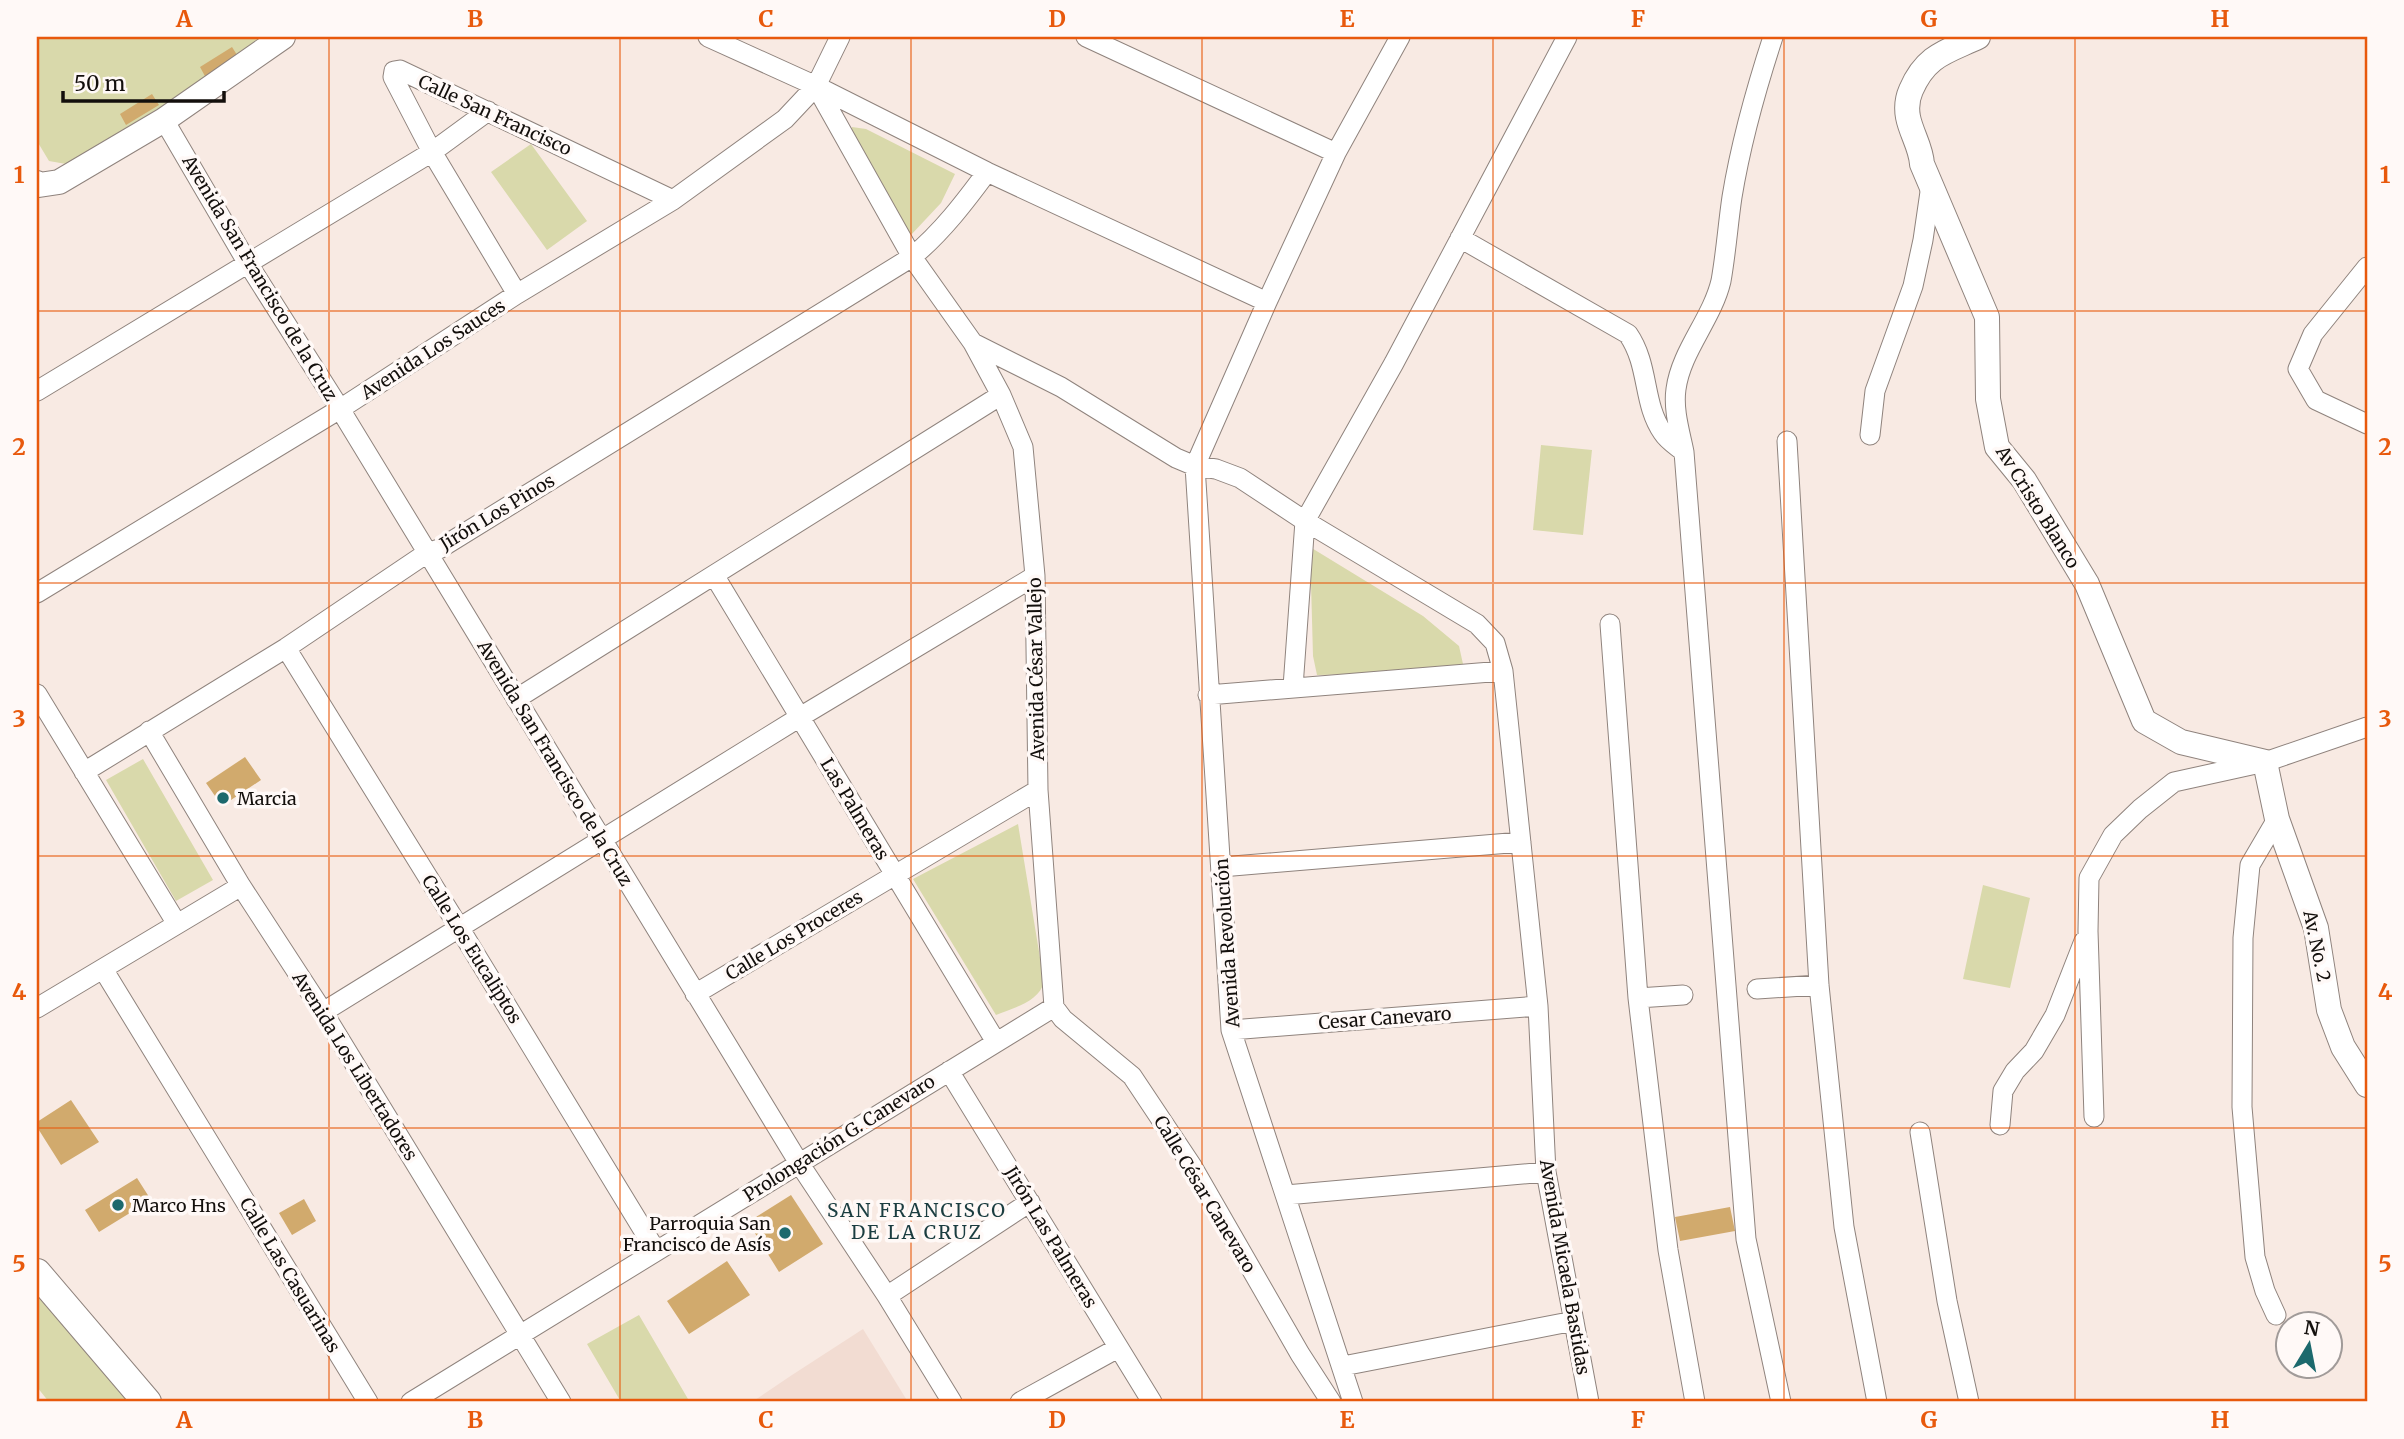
<svg xmlns="http://www.w3.org/2000/svg" width="2404" height="1439" font-family="Merriweather,serif">
  <style>
    .built { fill: #f2dcd2 }
    .green { fill: #d9d9ab }
    .building { fill: #d1aa6d }
    .lines { fill: none; stroke-linecap: round; stroke-linejoin: round }
    .minor-casing { stroke: #8f837d; stroke-width: 21 }
    .tertiary-casing { stroke: #8f837d; stroke-width: 26 }
    .secondary-casing { stroke: #8f837d; stroke-width: 30 }
    .minor { stroke: #fff; stroke-width: 19 }
    .tertiary { stroke: #fff; stroke-width: 24 }
    .secondary { stroke: #fff; stroke-width: 28 }
    .grid { fill: none; stroke: #e8590c; stroke-width: 2; stroke-opacity: 0.55 }
    .poi-dot { fill: #1c696d; stroke: #fff9f7; stroke-width: 2.5 }
    .labels { text-anchor: middle; dominant-baseline: central; stroke-width: 7; stroke-linejoin: round; paint-order: stroke }
    .street-label { font-size: 18px; fill: #130f0c; stroke: #fff9f7 }
    .poi-label { font-size: 18px; fill: #130f0c; stroke: #fff9f7; text-anchor: start }
    .neighbourhood-label { font-size: 19px; letter-spacing: 2px; fill: #1b3d40; stroke: #fff9f7 }
    .neatline { fill: none; stroke: #e8590c; stroke-width: 2.5 }
    .grid-label { font-size: 23px; text-anchor: middle; font-weight: bold; fill: #e8590c }
  </style>
  <rect width="100%" height="100%" fill="#f8eae3"/>
  <!-- built -->
  <path class="built" d="M863 1329 908 1402H752L792 1375Z"/>
  <!-- green -->
  <path class="green" d="M37 37H266L231 65 66 164 49 161 37 141Z
    M852 127 866 129 955 174 941 203 910 236 851 135Z
    M531 144 587 221 547 250 491 172Z
    M1541 445 1592 450 1583 535 1533 530Z
    M1310 547 1423 616 1459 646 1463 664 1459 672 1317 675 1313 656Z
    M143 759 213 880 176 901 106 780Z
    M1018 824 1044 982C1039 1002 1013 1008 996 1015L913 879Z
    M1983 885 2030 898 2010 988 1963 979Z
    M37 1288 133 1402H49L37 1387Z
    M639 1315 688 1399 681 1402H621L587 1344Z"/>
  <!-- building -->
  <path class="building" d="M232 47 239 58 206 78 200 67Z
    M152 94 159 105 126 125 120 114Z
    M245 757 261 780 222 806 206 783Z
    M71 1100 99 1142 61 1165 37 1127V1122Z
    M137 1178 151 1200 99 1232 85 1210Z
    M791 1195 823 1244 779 1272 748 1222Z
    M304 1199 316 1221 292 1235 279 1213Z
    M1730 1207 1735 1231 1680 1241 1675 1217Z
    M727 1261 750 1295 689 1334 667 1301Z"/>
  <g class="lines">
    <defs>
      <path id="minor" d="M708 37 816 86 987 172 1267 302
        M1086 37 1336 153
        M1773 37C1756 89 1741 142 1732 197 1728 224 1726 253 1721 281 1712 319 1681 351 1676 389 1673 410 1680 432 1684 452L1746 1239 1781 1402
        M816 86 912 257 973 343 1061 387 1176 458 1195 466 1216 469 1240 478 1305 521 1477 624 1495 643 1503 671 1538 1006 1546 1172 1589 1402
        M164 120 247 262 340 409 799 1163 887 1296 952 1402
        M1460 238 1628 334C1650 366 1642 403 1663 433 1668 441 1677 446 1684 452
        M2367 267 2313 334 2298 369 2316 400 2367 424
        M517 294 432 152 393 77 394 71 400 70 673 200
        M973 343 1001 395 1023 447 1035 576 1038 790 1054 1007
        M37 391 432 152 488 111
        M1870 435 1875 391 1913 286 1923 240 1931 185
        M1787 441 1819 985 1844 1227 1877 1402
        M714 575 996 1042
        M37 593 340 409 517 294 673 200 785 119 816 86 840 37
        M1610 624 1638 998 1668 1250 1695 1402
        M286 648 460 929 656 1251
        M1293 687 1305 521 1394 363 1567 37
        M37 694 177 924
        M1208 695 1503 671
        M516 699 1001 395
        M149 731 241 886 323 1012 561 1402
        M84 772 286 648 427 553 439 549 912 257C942 232 964 203 987 172
        M1221 867 1521 842
        M103 969 368 1402
        M1757 989 1819 985
        M695 994 1038 790
        M1638 998 1683 995
        M1054 1007 1063 1019 1132 1076 1192 1166 1300 1354 1331 1402
        M37 1008 241 886
        M323 1012 800 717 1035 576
        M1231 1030 1538 1006
        M949 1071 1152 1402
        M2094 1117 2088 931 2089 878 2113 835 2140 809 2174 782 2265 762 2367 727
        M2000 1125 2003 1091 2015 1071 2034 1051 2055 1015 2084 941
        M1920 1132 1947 1301 1969 1402
        M1286 1195 1546 1172
        M887 1296 1030 1202
        M2276 1315 2265 1291 2255 1257 2242 1107 2243 938 2250 865 2277 819
        M1343 1366 1574 1321
        M411 1402 1054 1007
        M1020 1402 1118 1348
        M1353 1402 1231 1030 1195 466 1267 302 1336 153 1400 37"/>
      <path id="tertiary" d="M1978 37C1946 52 1926 55 1911 90 1907 99 1906 106 1908 117 1911 133 1921 147 1922 164L1987 317 1988 399 1997 447 2024 480 2087 584 2144 721 2181 742 2265 762 2277 819 2316 928 2329 1010 2343 1047 2367 1085
        M37 183 39 185 59 182 164 120 283 37"/>
      <path id="secondary" d="M37 1273 147 1402"/>
    </defs>
    <!-- minor casing -->
    <use href="#minor" class="minor-casing"/>
    <!-- tertiary casing -->
    <use href="#tertiary" class="tertiary-casing"/>
    <!-- secondary casing -->
    <use href="#secondary" class="secondary-casing"/>
    <!-- minor -->
    <use href="#minor" class="minor"/>
    <!-- tertiary -->
    <use href="#tertiary" class="tertiary"/>
    <!-- secondary -->
    <use href="#secondary" class="secondary"/>
  </g>
  <!-- grid -->
  <path class="grid" d="M329 37V1402M620 37V1402M911 37V1402M1202 37V1402M1493 37V1402M1784 37V1402M2075 37V1402M37 311H2367M37 583H2367M37 856H2367M37 1128H2367"/>
  <!-- markers -->
  <g class="poi-dot">
    <circle cx="223" cy="798" r="7"/>
    <circle cx="118" cy="1205" r="7"/>
    <circle cx="785" cy="1233" r="7"/>
  </g>
  <g class="labels">
    <!-- street labels -->
    <g class="street-label">
      <text transform="translate(495 115) rotate(25)">Calle San Francisco</text>
      <text transform="translate(260 278) rotate(59)">Avenida San Francisco de la Cruz</text>
      <text transform="translate(433 349) rotate(-33)">Avenida Los Sauces</text>
      <text transform="translate(2038 507) rotate(58)">Av Cristo Blanco</text>
      <text transform="translate(497 512) rotate(-31)">Jirón Los Pinos</text>
      <text transform="translate(1036 669) rotate(-91)">Avenida César Vallejo</text>
      <text transform="translate(555 763) rotate(59)">Avenida San Francisco de la Cruz</text>
      <text transform="translate(855 809) rotate(59)">Las Palmeras</text>
      <text transform="translate(794 935) rotate(-31)">Calle Los Proceres</text>
      <text transform="translate(1227 943) rotate(-94)">Avenida Revolución</text>
      <text transform="translate(2317 946) rotate(78)">Av. No. 2</text>
      <text transform="translate(472 949) rotate(58)">Calle Los Eucaliptos</text>
      <text transform="translate(1385 1018) rotate(-4)">Cesar Canevaro</text>
      <text transform="translate(355 1066) rotate(58)">Avenida Los Libertadores</text>
      <text transform="translate(839 1138) rotate(-32)">Prolongación G. Canevaro</text>
      <text transform="translate(1205 1194) rotate(59)">Calle César Canevaro</text>
      <text transform="translate(1051 1237) rotate(59)">Jirón Las Palmeras</text>
      <text transform="translate(1565 1267) rotate(80)">Avenida Micaela Bastidas</text>
      <text transform="translate(290 1275) rotate(59)">Calle Las Casuarinas</text>
    </g>
    <!-- poi labels -->
    <g class="poi-label">
      <text x="237" y="798">Marcia</text>
      <text x="132" y="1205">Marco Hns</text>
      <text x="771" y="1223" text-anchor="end">Parroquia San<tspan x="771" dy="21">Francisco de Asís</tspan></text>
    </g>
    <!-- neighbourhood labels -->
    <g class="neighbourhood-label">
      <text x="917" y="1210">SAN FRANCISCO<tspan x="917" dy="22">DE LA CRUZ</tspan></text>
    </g>
  </g>
  <!-- border -->
  <rect width="2404" height="1439" fill="none" stroke="#fff9f7" stroke-width="77"/>
  <!-- north arrow -->
  <g transform="translate(2309 1345) rotate(10)"><circle r="33" fill="#fff9f7" stroke="#a19b99" stroke-width="2"/>
  <path d="M0-5L12 26L0 18L-12 26Z" fill="#1c696d"/>
  <text y="-10" font-size="19" font-weight="bold" text-anchor="middle" fill="#130f0c">N</text>
  </g>
  <!-- scale -->
  <path d="M63 91v10h161v-10" fill="none" stroke="#130f0c" stroke-width="3.5"/>
  <text x="74" y="91" font-size="21" fill="#130f0c" stroke="#fff9f7" stroke-width="5" paint-order="stroke">50 m</text>
  <rect x="38" y="38" width="2328" height="1362" class="neatline"/>
  <g class="grid-label">
    <text x="184" y="27">A</text>
    <text x="475" y="27">B</text>
    <text x="766" y="27">C</text>
    <text x="1057" y="27">D</text>
    <text x="1347" y="27">E</text>
    <text x="1638" y="27">F</text>
    <text x="1929" y="27">G</text>
    <text x="2220" y="27">H</text>
    <text x="19" y="183">1</text>
    <text x="2385" y="183">1</text>
    <text x="19" y="455">2</text>
    <text x="2385" y="455">2</text>
    <text x="19" y="727">3</text>
    <text x="2385" y="727">3</text>
    <text x="19" y="1000">4</text>
    <text x="2385" y="1000">4</text>
    <text x="19" y="1272">5</text>
    <text x="2385" y="1272">5</text>
    <text x="184" y="1428">A</text>
    <text x="475" y="1428">B</text>
    <text x="766" y="1428">C</text>
    <text x="1057" y="1428">D</text>
    <text x="1347" y="1428">E</text>
    <text x="1638" y="1428">F</text>
    <text x="1929" y="1428">G</text>
    <text x="2220" y="1428">H</text>
  </g>
</svg>
